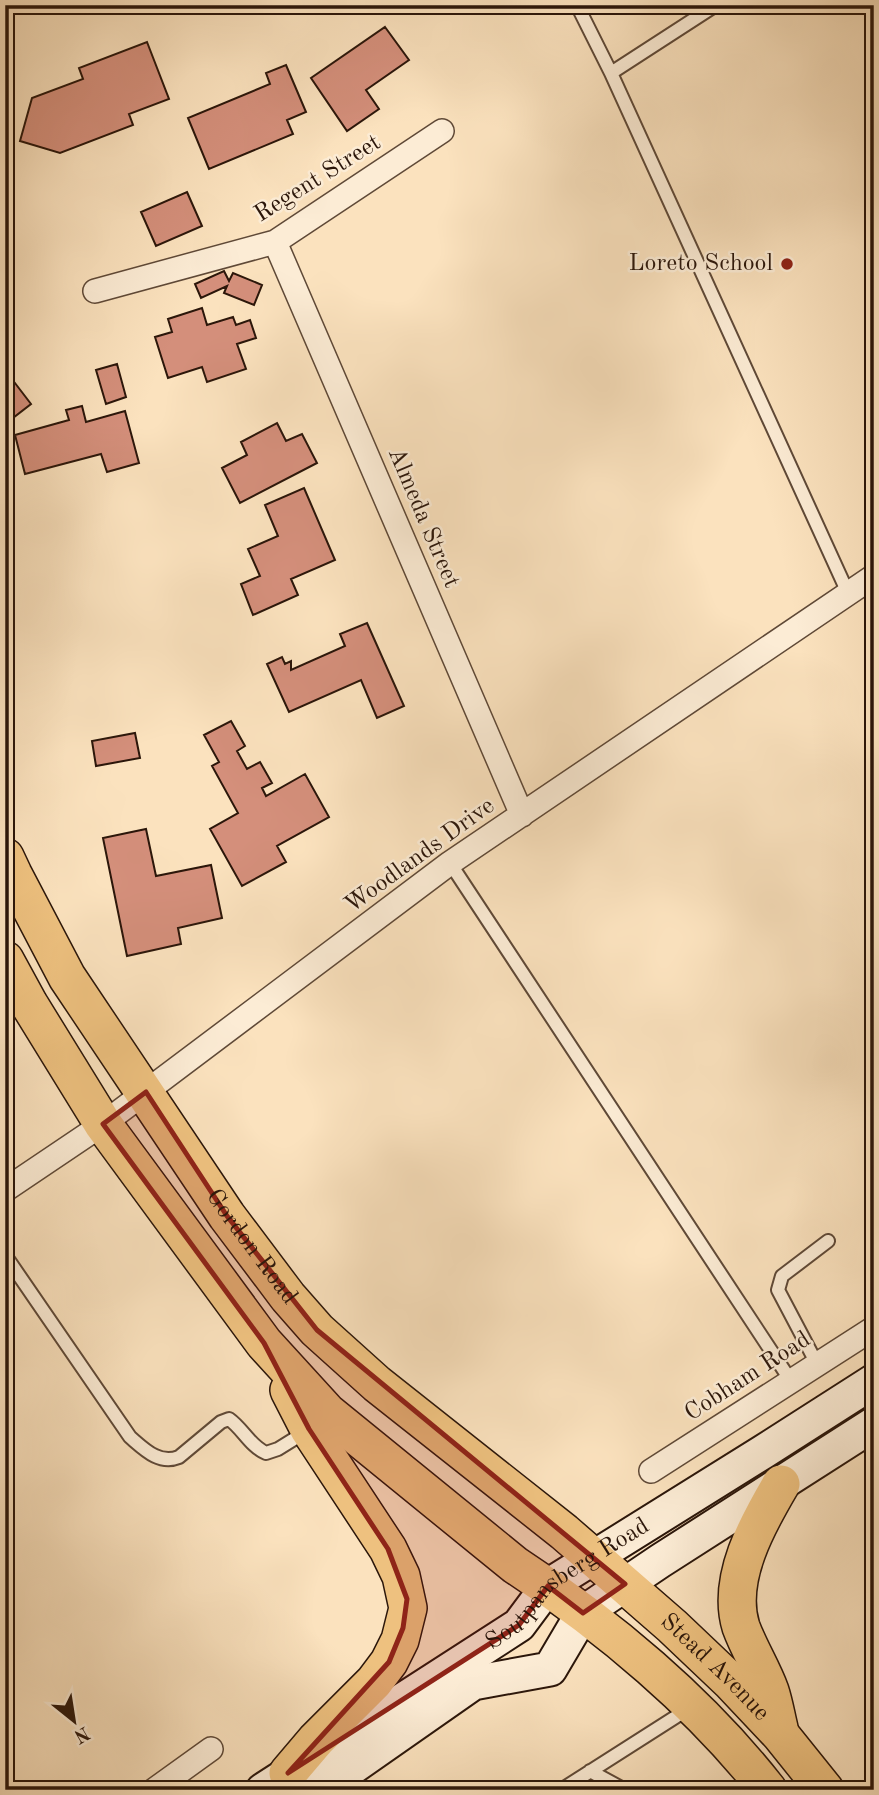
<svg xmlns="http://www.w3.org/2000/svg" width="879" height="1795" font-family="'Old Standard TT',serif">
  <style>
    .building { fill: #d48f7b; stroke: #2b160a; stroke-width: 2 }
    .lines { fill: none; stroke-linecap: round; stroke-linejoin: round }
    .service-casing { stroke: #5f4937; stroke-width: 16 }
    .minor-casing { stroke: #5f4937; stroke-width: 26 }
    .secondary-casing { stroke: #2b160a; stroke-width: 37 }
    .primary-casing { stroke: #2b160a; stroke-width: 40 }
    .service { stroke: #fcecd5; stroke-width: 12 }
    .minor { stroke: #fcecd5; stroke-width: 23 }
    .secondary { stroke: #fcecd5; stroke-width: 33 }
    .primary { stroke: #eec17f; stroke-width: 37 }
    .marked { fill: #8f2418; fill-opacity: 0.2; stroke: #8f2418; stroke-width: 5; stroke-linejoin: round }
    .poi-dot { fill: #8f2418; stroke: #fcecd5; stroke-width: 2.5 }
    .labels { text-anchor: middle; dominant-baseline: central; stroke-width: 5; stroke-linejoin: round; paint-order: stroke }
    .street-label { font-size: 24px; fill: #2b160a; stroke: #fcecd5 }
    .poi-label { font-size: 24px; fill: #2b160a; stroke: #fcecd5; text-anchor: end }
  </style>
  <rect width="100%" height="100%" fill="#fbe2be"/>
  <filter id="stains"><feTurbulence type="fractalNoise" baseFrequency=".00286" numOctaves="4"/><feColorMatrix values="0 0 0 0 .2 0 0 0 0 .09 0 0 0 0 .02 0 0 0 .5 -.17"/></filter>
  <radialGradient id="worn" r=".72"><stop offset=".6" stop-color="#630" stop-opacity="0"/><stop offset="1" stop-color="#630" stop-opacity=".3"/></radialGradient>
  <!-- building -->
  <path class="building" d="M385 27 409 60 366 90 379 109 347 131 311 78Z
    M147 42 169 99 129 114 133 125 60 153 20 141 32 98 83 79 79 68Z
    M286 65 306 112 287 120 293 134 209 169 188 118 270 84 266 73Z
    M187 192 202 226 156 246 141 212Z
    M224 271 229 281 233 273 262 285 254 305 224 293 227 286 201 298 195 284Z
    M202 308 207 325 233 317 236 325 250 320 256 338 237 344 246 369 207 382 202 367 168 378 155 337 172 332 168 319Z
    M117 364 126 397 106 404 96 370Z
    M5 370 31 404 9 421 5 416Z
    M82 406 86 422 125 411 139 463 107 472 101 454 25 474 15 435 69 420 66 410Z
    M277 423 286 441 302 434 317 463 240 503 222 468 247 455 241 442Z
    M304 488 335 560 291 579 298 595 253 615 241 584 260 576 248 549 278 536 265 505Z
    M367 623 404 706 377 718 361 680 289 712 267 664 282 657 285 664 291 661V670L345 646 340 634Z
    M231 721 245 746 237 751 247 769 260 762 272 783 262 788 266 796 305 774 329 817 277 846 286 862 242 886 210 829 238 813 212 766 219 762 204 735Z
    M135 733 140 758 96 766 92 741Z
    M146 829 156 876 211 865 222 918 178 928 181 944 127 956 103 838Z"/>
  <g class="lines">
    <defs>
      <path id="service" d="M577 5 611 73 848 593
        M611 73 716 5
        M450 863 791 1381
        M5 1247 7 1258 130 1437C144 1449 159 1465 179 1457L221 1422 229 1419C243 1429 250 1446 266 1453L278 1449 307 1431
        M817 1364 778 1290 782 1276 828 1241
        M590 1771 625 1790
        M561 1790 688 1709"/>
      <path id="minor" d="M275 242 522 815
        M95 291 275 242 442 131
        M5 1190 103 1124 450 863 874 576
        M651 1471 874 1328
        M154 1790 211 1749"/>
      <g id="secondary">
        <path id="s1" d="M263 1790 519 1625 548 1586 763 1452 874 1381"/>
        <path d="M320 1790 473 1683 550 1669 583 1613 660 1561 874 1424"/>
      </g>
      <g id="primary">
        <path id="s2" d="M5 857 13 874 67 977 227 1216 288 1297 317 1330 377 1384 564 1532 672 1626 731 1682 780 1734 825 1790"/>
        <path d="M5 960 29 1004 103 1124 264 1343 327 1412 515 1565C607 1625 700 1703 768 1790"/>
        <path d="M779 1728C776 1716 774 1703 770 1691 762 1669 749 1649 741 1627 726 1579 758 1523 781 1484"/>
        <path d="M288 1773 316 1740 374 1682 389 1662 400 1640 408 1608 401 1576 388 1549 309 1429 289 1390"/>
      </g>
    </defs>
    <!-- service casing -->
    <use href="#service" class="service-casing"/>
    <!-- minor casing -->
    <use href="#minor" class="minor-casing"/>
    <!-- secondary casing -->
    <use href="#secondary" class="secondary-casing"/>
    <!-- primary casing -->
    <use href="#primary" class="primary-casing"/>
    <!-- service -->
    <use href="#service" class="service"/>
    <!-- minor -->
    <use href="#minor" class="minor"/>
    <!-- secondary -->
    <use href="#secondary" class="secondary"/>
    <!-- primary -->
    <use href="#primary" class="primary"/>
  </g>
  <!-- marked area -->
  <path class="marked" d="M146 1092 227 1216 317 1330 625 1584 583 1613 548 1586 519 1625 288 1773 389 1662 403 1628 407 1599 388 1549 309 1429 264 1343 103 1124Z"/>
  <!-- markers -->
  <circle class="poi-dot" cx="787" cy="264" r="7"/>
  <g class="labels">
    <!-- street labels -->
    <g class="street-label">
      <text transform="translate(318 179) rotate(-32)">Regent Street</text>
      <text transform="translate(423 518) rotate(67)">Almeda Street</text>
      <text transform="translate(420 856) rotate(-36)">Woodlands Drive</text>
      <text stroke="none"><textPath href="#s2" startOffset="462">Gordon Road</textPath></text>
      <text transform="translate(748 1377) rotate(-33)">Cobham Road</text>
      <text stroke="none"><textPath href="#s1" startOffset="369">Soutpansberg Road</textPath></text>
      <text stroke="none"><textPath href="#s2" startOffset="1090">Stead Avenue</textPath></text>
    </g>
    <!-- poi labels -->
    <g class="poi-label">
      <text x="773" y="264">Loreto School</text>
    </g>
  </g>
  <!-- margin -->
  <rect width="879" height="1795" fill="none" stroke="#fbe2be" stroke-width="28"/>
  <rect x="7" y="7" width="865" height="1781" fill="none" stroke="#2b160a" stroke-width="3.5"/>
  <rect x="14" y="14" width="851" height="1767" fill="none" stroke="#2b160a" stroke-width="2"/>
  <!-- north arrow -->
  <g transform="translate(74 1721) rotate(150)" stroke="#fcecd5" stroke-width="5" paint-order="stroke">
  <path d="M0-5L12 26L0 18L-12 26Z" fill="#2b160a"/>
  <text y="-10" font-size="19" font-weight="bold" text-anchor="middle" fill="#2b160a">N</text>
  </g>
  <rect width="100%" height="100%" filter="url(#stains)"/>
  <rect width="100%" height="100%" fill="url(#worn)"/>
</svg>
